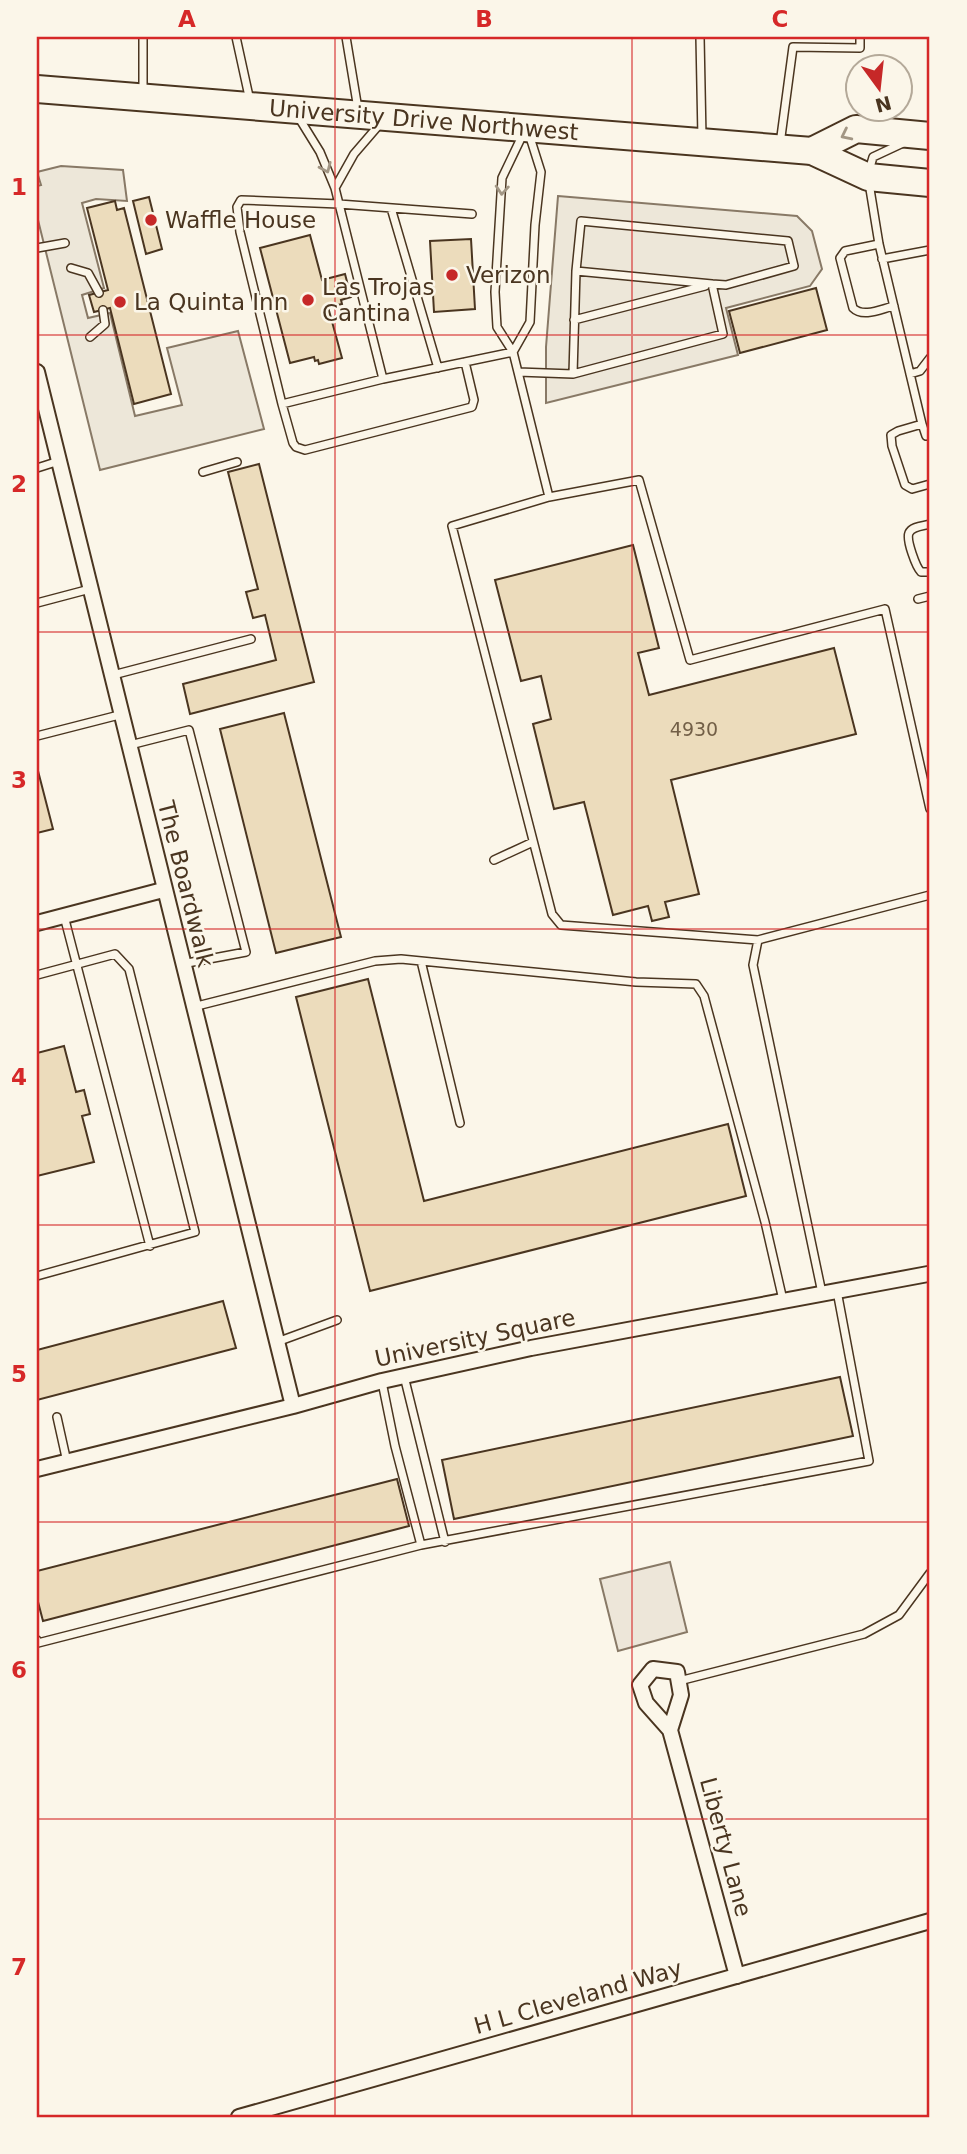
<svg xmlns="http://www.w3.org/2000/svg" width="967" height="2154" font-family="'DejaVu Sans',sans-serif">
  <style>
    .green { fill: #ede6d9; stroke: #887966; stroke-width: 2 }
    .parking { fill: #ede7d9; stroke: #887966; stroke-width: 2 }
    .building { fill: #ecdcbc; stroke: #4a3520; stroke-width: 2 }
    .lines { fill: none; stroke-linecap: round; stroke-linejoin: round }
    .lane-casing { stroke: #4a3520; stroke-width: 10 }
    .street-casing { stroke: #4a3520; stroke-width: 18 }
    .highway-casing { stroke: #4a3520; stroke-width: 30 }
    .lane { stroke: #fbf6e9; stroke-width: 7 }
    .street { stroke: #fbf6e9; stroke-width: 14 }
    .highway { stroke: #fbf6e9; stroke-width: 26 }
    .power { stroke: #c62828; stroke-width: 2; stroke-dasharray: 24 5 3.5 5; stroke-linecap: butt }
    .oneway { stroke: #a29684 }
    .grid { fill: none; stroke: #d62828; stroke-width: 2; stroke-opacity: 0.55 }
    .poi-dot { fill: #c62828; stroke: #fbf6e9; stroke-width: 2.5 }
    .labels { text-anchor: middle; dominant-baseline: central; stroke-width: 5; stroke-linejoin: round; paint-order: stroke }
    .number-label { font-size: 19px; fill: #725f47 }
    .street-label { font-size: 23px; fill: #4a3520; stroke: #fbf6e9 }
    .poi-label { font-size: 23px; fill: #4a3520; stroke: #fbf6e9; text-anchor: start }
    .neatline { fill: none; stroke: #d62828; stroke-width: 2.5 }
    .grid-label { font-size: 23px; text-anchor: middle; font-weight: bold; fill: #d62828 }
  </style>
  <rect width="100%" height="100%" fill="#fbf6e9"/>
  <!-- green -->
  <path class="green" d="M670 1562 687 1632 618 1651 600 1579Z"/>
  <!-- parking -->
  <path class="parking" d="M61 166 123 170 127 201 96 199 82 203 104 288 82 295 88 318 110 313 135 416 182 405 167 348 238 331 264 429 100 470 37 216V186L41 185 37 172Z
    M558 196 797 216 812 231 822 269 810 286 726 308 738 355 546 403V347Z"/>
  <!-- building -->
  <path class="building" d="M149 197 162 249 146 254 133 201Z
    M115 201 117 210 124 208 171 394 134 404 110 308 94 312 89 295 108 290 87 208Z
    M310 235 322 280 345 274 351 297 341 300 342 304 328 307 342 358 319 364 318 360 315 361 314 357 290 363 260 248Z
    M471 239 475 309 434 312 430 241Z
    M816 288 827 330 740 353 729 311Z
    M259 464 314 682 190 714 183 684 276 660 265 615 253 618 246 592 258 589 228 472Z
    M633 545 659 648 638 653 649 695 834 648 856 734 671 780 699 894 665 902 669 917 652 921 648 906 613 915 584 802 554 809 533 724 551 719 541 676 521 681 495 580Z
    M284 713 341 937 276 953 220 729Z
    M37 767 53 829 37 833Z
    M368 979 424 1201 728 1124 746 1196 370 1291 296 997Z
    M64 1046 76 1092 84 1090 90 1114 82 1116 94 1162 37 1176V1053Z
    M223 1301 236 1348 37 1400V1350Z
    M840 1377 853 1436 454 1519 442 1460Z
    M397 1479 409 1526 43 1621 37 1598V1571Z"/>
  <g class="lines">
    <defs>
      <path id="lane" d="M236 37 250 101
        M346 37 358 109
        M700 37 702 138
        M143 93V37
        M299 118 320 152 335 188 354 154 379 125
        M523 134 502 178 495 292 497 327 513 352 549 497
        M780 144 793 47 860 48V37
        M869 171 873 157 903 143
        M869 183 879 244 922 424 898 431 891 435 892 446 905 485 912 489 930 484
        M335 188 383 379 513 352 530 322 535 225 541 172 529 134
        M391 208 438 368
        M879 244 845 251 840 258 853 308C863 318 881 309 894 306
        M37 248 65 243
        M882 259 930 250
        M71 268 88 273 99 293
        M574 320 705 286
        M90 337 105 324 103 310
        M518 372 573 374 723 334 712 284 726 285 794 266 788 241 581 221 576 271 712 284
        M573 374 576 271
        M910 374 920 371 930 358
        M383 379 282 404 240 232 237 207 241 200 339 204 472 214
        M282 404 293 443 296 447 305 450 472 407 474 400 465 362
        M922 424 926 436
        M37 468 59 461
        M203 472 237 462
        M930 524C924 526 912 526 909 533 906 540 916 567 921 572H930
        M918 599 930 596
        M37 603 90 589
        M113 675 251 639
        M37 736 123 714
        M130 745 189 730 246 952 182 964
        M930 809 885 609 690 660 639 480 549 497 452 526 552 914 561 925 758 940 930 895
        M494 860 533 842
        M64 916 150 1246
        M758 940 753 965 822 1293
        M421 961 460 1123
        M37 975 115 954 129 969 195 1232 37 1276
        M193 1007 375 961 401 959 636 982 696 984 704 996 765 1222 783 1300
        M277 1342 337 1320
        M404 1376 445 1542
        M382 1382 395 1446 421 1545
        M57 1417 67 1462
        M37 1640 38 1643 421 1545 869 1461 837 1291
        M679 1681 864 1634 899 1615 930 1573"/>
      <path id="street" d="M37 372 293 1406
        M37 923 163 890
        M37 1469 293 1406 382 1381 531 1348 928 1274
        M653 1669 677 1672 681 1695 670 1730 646 1703 640 1685Z
        M670 1730 737 1976
        M239 2117 930 1921"/>
      <g id="highway">
        <path id="s1" d="M37 89 812 151 868 177 930 183"/>
        <path d="M812 151 856 129 930 136"/>
      </g>
    </defs>
    <!-- lane casing -->
    <use href="#lane" class="lane-casing"/>
    <!-- street casing -->
    <use href="#street" class="street-casing"/>
    <!-- highway casing -->
    <use href="#highway" class="highway-casing"/>
    <!-- lane -->
    <use href="#lane" class="lane"/>
    <!-- street -->
    <use href="#street" class="street"/>
    <!-- highway -->
    <use href="#highway" class="highway"/>
    <!-- power -->
    <path class="power" d="M928 37 930 41"/>
  </g>
  <!-- one-way arrows -->
  <defs><path id="oneway-chevron" d="M-2-3.5L2.5 0L-2 3.5" fill="none" stroke-width="1.6" stroke-linecap="round" stroke-linejoin="round" transform="scale(1.75)"/></defs>
  <g class="oneway">
    <use href="#oneway-chevron" transform="translate(846 135) rotate(154)"/>
    <use href="#oneway-chevron" transform="translate(326 168) rotate(66)"/>
    <use href="#oneway-chevron" transform="translate(502 190) rotate(94)"/>
  </g>
  <!-- grid -->
  <path class="grid" d="M335 37V2117M632 37V2117M37 335H930M37 632H930M37 929H930M37 1225H930M37 1522H930M37 1819H930"/>
  <!-- markers -->
  <g class="poi-dot">
    <circle cx="151" cy="220" r="7"/>
    <circle cx="452" cy="275" r="7"/>
    <circle cx="308" cy="300" r="7"/>
    <circle cx="120" cy="302" r="7"/>
  </g>
  <g class="labels">
    <!-- number labels -->
    <g class="number-label">
      <text x="694" y="729">4930</text>
    </g>
    <!-- street labels -->
    <g class="street-label">
      <text stroke="none"><textPath href="#s1" startOffset="388">University Drive Northwest</textPath></text>
      <text transform="translate(186 884) rotate(76)">The Boardwalk</text>
      <text transform="translate(475 1338) rotate(-12)">University Square</text>
      <text transform="translate(726 1847) rotate(75)">Liberty Lane</text>
      <text transform="translate(578 1997) rotate(-16)">H L Cleveland Way</text>
    </g>
    <!-- poi labels -->
    <g class="poi-label">
      <text x="165" y="220">Waffle House</text>
      <text x="466" y="275">Verizon</text>
      <text x="322" y="287">Las Trojas<tspan x="322" dy="26">Cantina</tspan></text>
      <text x="134" y="302">La Quinta Inn</text>
    </g>
  </g>
  <!-- border -->
  <rect width="967" height="2154" fill="none" stroke="#fbf6e9" stroke-width="77"/>
  <!-- north arrow -->
  <g transform="translate(879 88) rotate(165)"><circle r="33" fill="#fbf6e9" stroke="#b4a999" stroke-width="2"/>
  <path d="M0-5L12 26L0 18L-12 26Z" fill="#c62828"/>
  <text y="-10" font-size="19" font-weight="bold" text-anchor="middle" fill="#4a3520">N</text>
  </g>
  <rect x="38" y="38" width="890" height="2078" class="neatline"/>
  <g class="grid-label">
    <text x="187" y="27">A</text>
    <text x="484" y="27">B</text>
    <text x="780" y="27">C</text>
    <text x="19" y="195">1</text>
    <text x="19" y="492">2</text>
    <text x="19" y="788">3</text>
    <text x="19" y="1085">4</text>
    <text x="19" y="1382">5</text>
    <text x="19" y="1678">6</text>
    <text x="19" y="1975">7</text>
  </g>
</svg>
